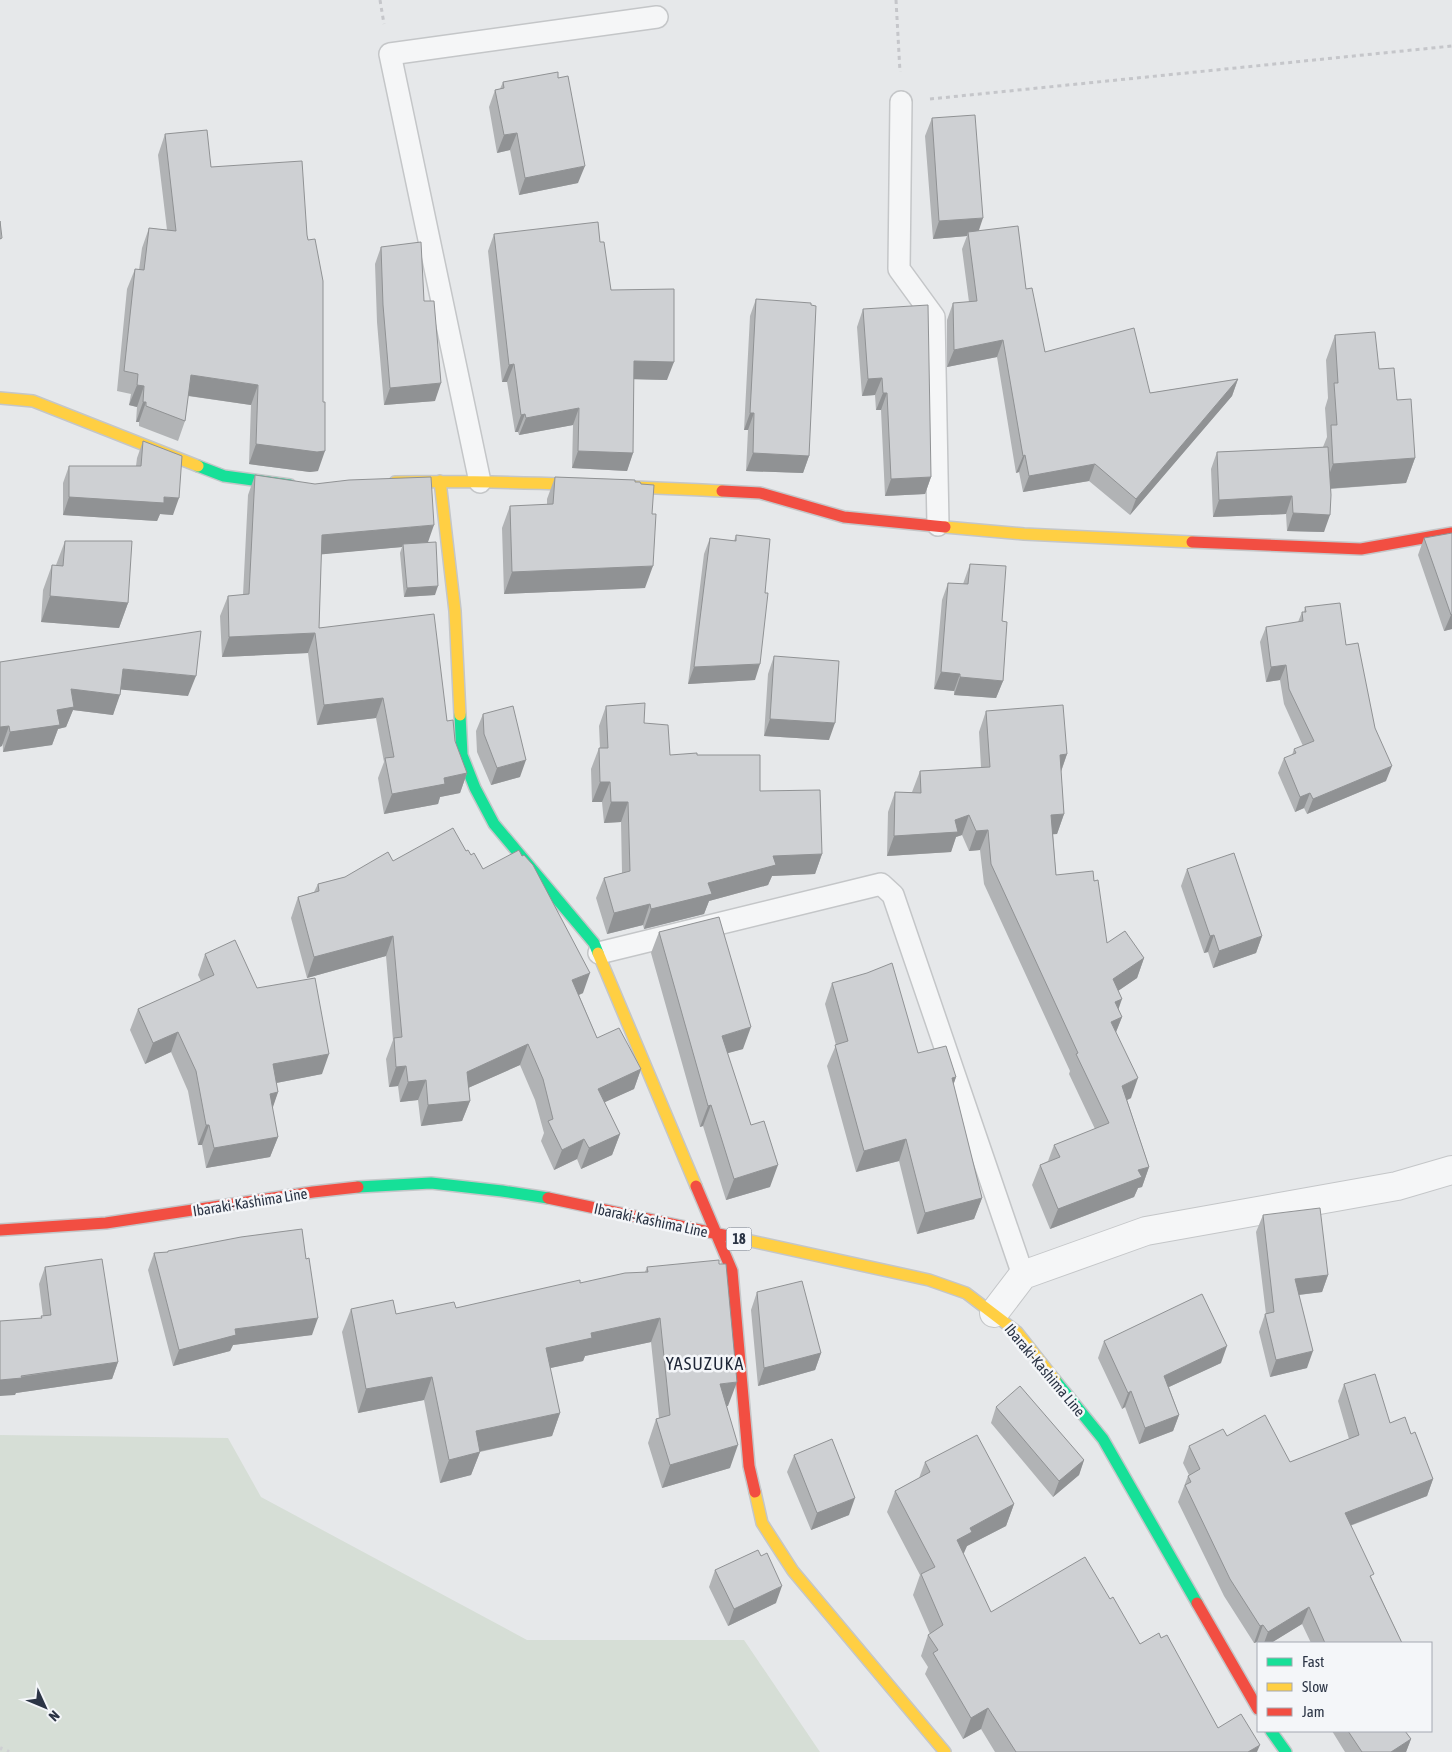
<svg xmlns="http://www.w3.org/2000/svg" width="1452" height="1752" font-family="'Asap Condensed',sans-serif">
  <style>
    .green { fill: #d6ded6 }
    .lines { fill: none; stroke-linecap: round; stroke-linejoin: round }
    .lane-casing { stroke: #c4c6c8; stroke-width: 24 }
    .street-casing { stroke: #c4c6c8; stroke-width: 30 }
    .fast-casing { stroke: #c4c6c8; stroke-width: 14 }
    .slow-casing { stroke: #c4c6c8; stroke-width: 14 }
    .jam-casing { stroke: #c4c6c8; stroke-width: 14 }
    .path { stroke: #c5c6ca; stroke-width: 3; stroke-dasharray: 4 4; stroke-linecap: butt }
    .lane { stroke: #f5f6f7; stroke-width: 21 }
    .street { stroke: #f5f6f7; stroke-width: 28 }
    .fast { stroke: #16e098; stroke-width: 11 }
    .slow { stroke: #ffcf43; stroke-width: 11 }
    .jam { stroke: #f24e42; stroke-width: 11 }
    .rail { stroke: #cecfd2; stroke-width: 4; stroke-dasharray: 2.5 5; stroke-linecap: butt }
    .wall { fill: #b1b3b5 }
    .shaded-wall { fill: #909294 }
    .building { fill: #ced0d3; stroke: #909294 }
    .labels { text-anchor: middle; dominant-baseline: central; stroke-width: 5; stroke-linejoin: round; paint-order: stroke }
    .shield { fill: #f4f6f9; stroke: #676e7b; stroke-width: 1 }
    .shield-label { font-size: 14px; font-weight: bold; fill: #2b3445 }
    .street-label { font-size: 15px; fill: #2b3445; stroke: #f4f6f9 }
    .quarter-label { font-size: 18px; letter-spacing: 1px; fill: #1d2536; stroke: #f4f6f9 }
  </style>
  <rect width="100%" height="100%" fill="#e6e8ea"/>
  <!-- green -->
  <path class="green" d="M0 1435 228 1438 261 1497 527 1640H744L820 1752H0Z"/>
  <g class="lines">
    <defs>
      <path id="lane" d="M901 102 899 269 934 317 938 525
        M480 482 390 54 657 17
        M599 953 881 884 893 895 1023 1275"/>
      <path id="street" d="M994 1313 1023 1275 1146 1231 1397 1186 1452 1170"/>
      <path id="fast" d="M198 466 224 476 290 485
        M460 715 462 755 475 788 494 824 594 943 598 953
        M358 1187 431 1183 502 1191 548 1198
        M1055 1380 1103 1439 1197 1603
        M1271 1731 1286 1752"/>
      <path id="slow" d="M0 398 33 401 198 466
        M440 481 455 611 460 715
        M395 482C504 480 613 486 722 491
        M945 527 1024 534 1192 542
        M598 953 696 1186
        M742 1239 929 1280 966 1293 1017 1332 1055 1380
        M755 1492 762 1523 793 1571 945 1752"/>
      <path id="jam" d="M722 491 760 493 844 517 945 527
        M1192 542 1361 549 1452 533
        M696 1186 732 1271 749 1466 755 1492
        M548 1198 742 1239
        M0 1230 106 1223 313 1192 358 1187
        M1197 1603 1258 1709"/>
    </defs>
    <!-- lane casing -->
    <use href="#lane" class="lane-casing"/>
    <!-- street casing -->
    <use href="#street" class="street-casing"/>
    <!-- fast casing -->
    <use href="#fast" class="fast-casing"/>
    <!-- slow casing -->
    <use href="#slow" class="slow-casing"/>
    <!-- jam casing -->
    <use href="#jam" class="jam-casing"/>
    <!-- path -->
    <path class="path" d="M380 0 384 24
      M896 0 900 72
      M930 99 1452 46"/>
    <!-- lane -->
    <use href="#lane" class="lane"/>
    <!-- street -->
    <use href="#street" class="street"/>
    <!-- fast -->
    <use href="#fast" class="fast"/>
    <!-- slow -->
    <use href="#slow" class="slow"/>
    <!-- jam -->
    <use href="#jam" class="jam"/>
    <!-- rail -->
    <path class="rail" d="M0 1748 9 1752"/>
  </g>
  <!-- wall -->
  <path class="wall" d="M558 78 578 183 519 195 510 150 497 153 489 107 495 90 500 89 503 82Z
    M932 118 978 231 1026 289 1045 352 1150 393 1238 379 1232 396 1130 515 1089 481 1023 492 1019 472 1016 473 997 357 947 367V320L953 303 969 302 962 249 967 236 933 239 925 136Z
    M165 134 211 167 318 471 310 472 249 464 251 405 188 396 185 421 178 441 139 426V422H136L137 407 129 405 131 394 117 391 127 289 135 269 139 270 142 248 149 228 167 230 158 155Z
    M494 234 600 242 611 290 667 380 633 379V453L627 471 572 468 573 425 519 435 518 432H515L507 382H502L488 251Z
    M381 247 424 301 435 401 384 405 377 322 375 264Z
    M756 299 809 456 803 473 746 471 748 430H744L750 316Z
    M863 309 931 477 925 494 885 496 881 410H876L875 395 862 396 857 327Z
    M1335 335 1379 369 1397 400 1415 458 1406 483 1330 489 1324 532 1287 531 1286 514 1213 517 1211 469 1217 452 1323 447 1327 437 1325 408 1328 398 1326 360Z
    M143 441 173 515 160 514 157 521 63 515V483L69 466H136L137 458Z
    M255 475 428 543 435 595 404 597 400 553 402 547 321 554 319 628 447 721 467 773 460 793 440 797 438 804 384 814 378 778 384 762 376 718 317 725 308 653 222 657 220 616 228 596 243 595 248 495Z
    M555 477 635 482 641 484 645 588 504 594 502 528 510 506 547 505V499Z
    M1452 533V629L1444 631 1418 555 1424 538Z
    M736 535 755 680 688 684 704 554 710 538 734 541Z
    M65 541 128 603 119 628 41 622 43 590 52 565H56Z
    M970 564 1002 621 1003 681 996 698 954 695V691L934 689 942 600 948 583 963 584Z
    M1305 607 1346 645 1386 781 1307 814 1304 808 1295 812 1278 773 1284 758 1292 755 1294 749 1303 746 1284 704 1280 680 1266 682 1260 642 1266 627 1298 622 1302 612H1304Z
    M774 656 829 740 764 736 768 674Z
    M0 662 188 696 121 689 113 715 73 710 66 727 58 729 52 745 3 752Z
    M606 706 644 723 670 755H697L760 791 822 854 815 874 772 876 768 885 709 901 704 914 644 929 643 925 607 934 596 898 604 878 622 873 621 822 604 823 602 802H592L591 769 599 748H600L599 726Z
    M986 711 1067 754 1061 772 1064 814 1057 834H1053L1056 875 1094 881 1107 943 1144 958 1137 978 1118 991V1010L1122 1017 1116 1032 1131 1098 1127 1100 1149 1167 1142 1187 1138 1188 1134 1197 1050 1229 1032 1185 1040 1165 1048 1161 1054 1145 1095 1129 1069 1074 1070 1071 984 884 980 850 969 851 962 835 956 837 951 852 887 856 888 812 895 792H912L920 771 981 767 979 732Z
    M483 714 520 777 491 785 477 752 476 731Z
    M466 851 471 855 483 869 583 993 579 995 597 1038 641 1069 634 1089 604 1102 620 1134 612 1155 581 1169 577 1159 554 1170 541 1141 544 1133 535 1100 520 1065 468 1088 470 1101 462 1121 421 1126 418 1100 400 1102 398 1086 389 1087 386 1059 393 1040 386 956 307 978 291 918 298 897 314 892 318 884 345 877 393 861Z
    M1187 869 1262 936 1256 953 1213 968 1208 952 1204 953 1181 886Z
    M659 932 743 1049 727 1053 751 1125 770 1187 726 1200 703 1126 700 1127 651 953Z
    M205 954 257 988 322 1074 276 1083 278 1092 272 1108 278 1137 270 1157 206 1168 202 1145H198L188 1091 171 1052 145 1064 130 1030 138 1009 201 981 198 975Z
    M832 983 918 1053 956 1077 953 1085 982 1198 974 1219 917 1234 899 1161 856 1172 827 1066 836 1045 825 1004Z
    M1263 1215 1328 1275 1322 1292 1299 1295 1307 1368 1270 1377 1259 1332 1265 1314H1266L1256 1232Z
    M168 1251 306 1259 312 1335 233 1345 230 1351 173 1366 148 1270 154 1253 167 1252Z
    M45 1267 118 1362 112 1379 16 1393 15 1395 41 1318V1316H43L39 1284Z
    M647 1267 728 1406H727L730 1468 662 1488 648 1443 656 1419 659 1418 651 1342 585 1356 583 1361 550 1368 560 1413 552 1436 480 1452 471 1475 440 1483 424 1400 358 1413 342 1332 351 1309 396 1314 456 1308 645 1272Z
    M757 1292 821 1353 815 1370 758 1386 751 1310Z
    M1104 1341 1221 1363 1169 1387 1179 1415 1173 1431 1139 1444 1125 1407 1122 1409 1098 1358Z
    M1344 1384 1390 1423 1411 1434 1433 1479 1427 1496 1350 1526 1372 1579 1402 1643H1311L1302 1624 1271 1643 1258 1644 1257 1642 1254 1643 1224 1596 1178 1502 1188 1476 1189 1475 1183 1463 1189 1446 1227 1436 1290 1462 1349 1439 1338 1401Z
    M996 1407 1084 1460 1079 1475 1053 1497 991 1423Z
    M794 1455 849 1515 811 1530 787 1472Z
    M925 1462 1014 1504 1006 1526 967 1546 963 1553 991 1612 1110 1599 1140 1644 1161 1638 1218 1728 1257 1752H995L981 1729 963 1739 925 1674 928 1667 921 1656 928 1635 930 1634 913 1595 920 1575 887 1512 895 1491 919 1478Z
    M715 1570 776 1603 728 1626 709 1587Z
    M1332 1731H1405L1411 1739 1406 1752H1345Z"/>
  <!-- shaded-wall -->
  <path class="shaded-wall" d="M517 133 510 150 497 153 504 135Z
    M585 166 578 183 519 195 525 178Z
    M983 218 977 236 968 232 967 236 933 239 939 221Z
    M1003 340 997 357 947 367 954 350Z
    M634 361 674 362 667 380 627 379Z
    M514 364 507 382H502L509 365Z
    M191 375 258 385 251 405 183 395Z
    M882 378 875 395 862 396 868 379Z
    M1238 379 1232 396 1130 515 1136 499Z
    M441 383 435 401 384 405 390 388Z
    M137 385 144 386 137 407 129 405Z
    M883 393H887L881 410H876Z
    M143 402H146L139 422H136Z
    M579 408 573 425 519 435 526 418Z
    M750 413H754L748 430H744Z
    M525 414 518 432H515L521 415Z
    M256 444 325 451 318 471 310 472 249 464Z
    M578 451 633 453 627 471 572 468Z
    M753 453 809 456 803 473 746 471Z
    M1025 455 1019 472 1016 473 1023 456Z
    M1415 458 1406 483 1324 489 1333 464Z
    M1095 464 1089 481 1023 492 1029 476Z
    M931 477 925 494 885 496 891 479Z
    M1292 496 1286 514 1213 517 1219 500Z
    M69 497H164L179 498 173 515 160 514 157 521 63 515Z
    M1293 513 1330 515 1324 532 1287 531Z
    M434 525 427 545 403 544 402 547 315 555 322 535Z
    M653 566 645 588 504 594 512 572Z
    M438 586 435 595 404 597 407 588Z
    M50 596 128 603 119 628 41 622Z
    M1452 614V629L1444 631 1451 615Z
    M315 633 308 653 222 657 229 637Z
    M760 664 755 680 688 684 694 667Z
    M1286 665 1280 680 1266 682 1271 667Z
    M123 669 196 676 188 696 115 689Z
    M941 672 960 674 954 691 934 689Z
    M960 677 1003 681 996 698 954 695Z
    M71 689 120 695 113 715 73 710 66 727 58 729 52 745 3 752 10 732Z
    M383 698 376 718 317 725 324 705Z
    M770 719 835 723 829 740 764 736Z
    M9 726 2 746 0 747V727Z
    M1067 754 1060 774V755Z
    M526 760 520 777 491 785 497 768Z
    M1392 766 1386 781 1307 814 1313 799Z
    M467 773 460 793 440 797 438 804 384 814 392 794 444 778Z
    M600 782H610L602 802H592Z
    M1310 793 1304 808 1295 812 1300 797Z
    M611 802H628L621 822 604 823Z
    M1064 814 1057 834 1044 835 1051 815Z
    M969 815 962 835 956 837 951 852 887 856 894 836 955 820Z
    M988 830 980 850 969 851 976 831Z
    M822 854 815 874 772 876 768 885 709 901 704 914 644 929 651 909 708 883 773 856Z
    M650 904 643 925 607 934 614 913Z
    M1214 935 1208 952 1204 953 1210 936Z
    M393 936 386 956 307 978 314 957Z
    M1262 936 1256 953 1213 968 1219 951Z
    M1144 958 1137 978 1106 999 1113 979Z
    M590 973 583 993 565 1001 572 980Z
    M1122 999 1115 1019V1002Z
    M1122 1017 1114 1037 1111 1022Z
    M751 1027 743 1049 714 1057 722 1036Z
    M178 1032 171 1052 145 1064 153 1043Z
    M528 1044 520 1065 459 1092 467 1072Z
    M329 1054 322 1074 266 1085 273 1064Z
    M406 1066 398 1086 389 1087 396 1067Z
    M641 1069 634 1089 590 1109 598 1089Z
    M956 1077 949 1098 952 1078Z
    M1138 1078 1131 1098 1115 1106 1122 1086Z
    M426 1080 418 1100 400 1102 408 1082Z
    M278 1092 271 1113 270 1094Z
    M470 1101 462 1121 421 1126 428 1105Z
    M711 1105 703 1126 700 1127 708 1106Z
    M206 1125H209L202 1145H198Z
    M620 1134 612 1155 581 1169 589 1148Z
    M278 1137 270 1157 206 1168 214 1148Z
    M584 1139 577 1159 554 1170 562 1150Z
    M906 1139 899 1161 856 1172 864 1151Z
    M778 1165 770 1187 726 1200 734 1179Z
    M1149 1167 1142 1187 1138 1188 1134 1197 1050 1229 1058 1209 1138 1170Z
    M982 1198 974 1219 917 1234 925 1213Z
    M1328 1275 1322 1292 1289 1296 1295 1279Z
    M318 1318 312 1335 233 1345 230 1351 173 1366 179 1350 235 1329Z
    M660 1318 651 1342 585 1356 583 1361 537 1371 546 1348 591 1333Z
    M1227 1346 1221 1363 1158 1392 1164 1376Z
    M1313 1351 1307 1368 1270 1377 1276 1360Z
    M821 1353 815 1370 758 1386 764 1368Z
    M118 1362 112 1379 16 1393 15 1395 0 1396V1380Z
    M432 1377 424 1400 358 1413 366 1389Z
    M737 1382 728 1406 712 1407 720 1384Z
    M1131 1391 1125 1407 1122 1409 1128 1393Z
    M560 1413 552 1436 467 1454 476 1431Z
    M1179 1415 1173 1431 1139 1444 1145 1428Z
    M738 1445 730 1468 662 1488 670 1465Z
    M480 1452 471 1475 440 1483 449 1460Z
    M1084 1460 1079 1475 1053 1497 1059 1481Z
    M1433 1479 1427 1496 1338 1530 1345 1513Z
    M855 1498 849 1515 811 1530 817 1513Z
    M1014 1504 1006 1526 967 1546 964 1553 949 1561 957 1540 970 1528Z
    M782 1586 776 1603 728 1626 734 1609Z
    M1309 1607 1302 1624 1271 1643H1264L1268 1632Z
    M1263 1625 1257 1642 1254 1643 1260 1626Z
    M988 1708 981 1729 963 1739 971 1718Z
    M1411 1739 1406 1752H1391Z
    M1260 1745 1257 1752H1248Z"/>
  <!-- building -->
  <path class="building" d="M558 72V78L568 76 585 166 525 178 517 133 504 135 495 90 504 88 503 82Z
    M975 115 983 218 939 221 932 118Z
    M207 130 211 167 302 161 307 235 308 240 315 239 323 281V402H325V451L317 452 256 444 258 385 191 375 185 421 146 406V402H143L144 386 137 385 138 374 124 371 135 269 144 270 149 228 176 231 165 134Z
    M0 221 2 238 0 239Z
    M598 222 600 242H604L611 290 674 289V362L634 361 633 453 578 451 579 408 526 418 525 414 521 415 514 364 509 365 494 234Z
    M1018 226 1026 289 1032 288 1045 352 1134 328 1150 393 1238 379 1136 499 1095 464 1029 476 1025 455 1023 456 1003 340 954 350 953 303 977 301 968 232Z
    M421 242 424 301H434L441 383 390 388 383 305 381 247Z
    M756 299 811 303V305L816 306 809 456 753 453 754 413H750Z
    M928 305 931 477 891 479 887 393H883L882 378 868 379 863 309Z
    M1375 332 1379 369 1394 368 1397 400 1411 399 1415 458 1333 464 1331 425H1337L1334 383H1338L1335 335Z
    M143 441 182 456 179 498 164 497V503L69 497V466H141Z
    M1328 447 1331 495 1330 515 1293 513 1292 496 1219 500 1217 452Z
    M255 475 315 484 349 480 431 477 434 525 322 535 319 628 434 614 447 721 453 720 455 741 467 773 444 778 445 784 392 794 385 758 394 757 383 698 324 705 315 633 229 637 228 596 249 594Z
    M555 477 635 480V482H640L641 484 654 485 652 514H656L653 566 512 572 510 506 553 504Z
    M1452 533V614L1451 615 1424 538Z
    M736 535 770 539 765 593H768L760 664 694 667 710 538 736 541Z
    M65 541H132L128 603 50 596 52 565 63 566Z
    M436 542 438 586 407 588 403 544Z
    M970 564 1006 566 1002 621 1007 622 1003 681 960 677V674L941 672 948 583 968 584Z
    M1340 603 1346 645 1358 643 1375 728 1392 766 1313 799 1310 793 1300 797 1284 758 1296 753 1294 749 1314 741 1289 689 1286 665 1271 667 1266 627 1303 621 1302 612H1306L1305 607Z
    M201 631 196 676 123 669 120 695 71 689 74 707 57 710 60 725 10 732 9 726 0 727V662Z
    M774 656 839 661 835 723 770 719Z
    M645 703 644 723 668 725 670 755 697 753V755H760V791L820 790 822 854 773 856 776 865 708 883 712 894 651 909 650 904 614 913 604 878 630 871 628 802H611L610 782H600L599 748H608L606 706Z
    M1063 705 1067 754 1060 755 1064 814 1051 815 1056 875 1093 871 1094 881 1098 880 1107 943 1125 931 1144 958 1113 979 1122 999 1115 1002 1122 1017 1111 1022 1138 1078 1122 1086 1149 1167 1138 1170 1142 1177 1058 1209 1040 1165 1060 1157 1054 1145 1109 1123 1076 1054 1078 1053 991 864 988 830 976 831 969 815 955 820 958 832 894 836 895 792 921 793 920 771 990 767 986 711Z
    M513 706 526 760 497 768 484 734 483 714Z
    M453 828 466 851 468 850 471 855 474 853 483 869 519 850 522 856 524 855 533 865 590 973 572 980 597 1038 619 1028 641 1069 598 1089 620 1134 589 1148 584 1139 562 1150 548 1121 553 1119 543 1079 528 1044 467 1072 470 1101 428 1105 426 1080 408 1082 406 1066 396 1067 394 1038 402 1037 393 936 314 957 298 897 319 891 318 884 345 877 388 852 393 861Z
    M1234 853 1262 936 1219 951 1214 935 1210 936 1187 869Z
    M719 917 751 1027 722 1036 751 1125 764 1121 778 1165 734 1179 711 1105 708 1106 659 932Z
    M235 940 257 988 315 978 329 1054 273 1064 278 1092 270 1094 278 1137 214 1148 209 1125H206L196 1071 178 1032 153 1043 138 1009 214 975 205 954Z
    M892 963 918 1053 946 1046 956 1077 952 1078 982 1198 925 1213 906 1139 864 1151 835 1045 848 1041 832 983 867 973Z
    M1320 1208 1328 1275 1295 1279 1313 1351 1276 1360 1265 1314 1274 1312 1263 1215Z
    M302 1229 306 1259 309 1258 318 1318 235 1329 236 1335 179 1350 154 1253 168 1252V1251L241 1237Z
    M102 1259 118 1362 21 1376 22 1378 0 1380V1321L42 1318 41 1316 51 1315 45 1267Z
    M719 1260V1264H726L737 1382 720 1384 738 1445 670 1465 656 1419 670 1415 660 1318 591 1333 592 1338 546 1348 560 1413 476 1431 480 1452 449 1460 432 1377 366 1389 351 1309 393 1300 396 1314 454 1302 456 1308 580 1280V1283L625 1273 648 1272 647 1267Z
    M802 1281 821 1353 764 1368 757 1292Z
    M1202 1294 1227 1346 1164 1376 1179 1415 1145 1428 1131 1391 1128 1393 1104 1341Z
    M1375 1374 1390 1423 1405 1417 1411 1434 1415 1432 1433 1479 1345 1513 1374 1574 1370 1576 1402 1643H1325L1309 1607 1268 1632 1263 1625 1260 1626 1230 1579 1185 1485 1191 1482 1188 1476 1200 1469 1189 1446 1223 1429 1227 1436 1265 1415 1290 1462 1359 1435 1344 1384Z
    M1020 1386 1084 1460 1059 1481 996 1407Z
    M977 1435 1014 1504 970 1528 972 1532 957 1540 991 1612 1085 1557 1110 1599 1113 1597 1140 1644 1159 1633 1161 1638 1167 1635 1218 1728 1241 1714 1260 1745 1248 1752H1016L988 1708 971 1718 933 1653 938 1650 928 1635 943 1625 921 1574 935 1567 895 1491 930 1472 925 1462Z
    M832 1439 855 1498 817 1513 794 1455Z
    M758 1550 761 1556 767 1553 782 1586 734 1609 715 1570Z
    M1348 1731H1405L1411 1739 1391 1752H1362Z"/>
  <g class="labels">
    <!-- shield labels -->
    <rect class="shield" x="726.5" y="1227.5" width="25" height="23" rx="4"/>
    <g class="shield-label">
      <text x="739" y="1239">18</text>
    </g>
    <!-- street labels -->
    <g class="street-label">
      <text transform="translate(250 1202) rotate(-9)">Ibaraki-Kashima Line</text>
      <text transform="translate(651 1220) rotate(12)">Ibaraki-Kashima Line</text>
      <text transform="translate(1045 1370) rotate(50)">Ibaraki-Kashima Line</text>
    </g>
    <!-- quarter labels -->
    <g class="quarter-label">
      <text x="705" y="1363">YASUZUKA</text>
    </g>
  </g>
  <!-- legend -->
  <rect x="1257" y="1642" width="175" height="90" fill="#f4f6f9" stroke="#a4a8b1"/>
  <rect x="1267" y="1658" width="25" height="8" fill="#16e098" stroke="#a4a8b1"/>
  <text x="1302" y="1667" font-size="15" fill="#2b3445">Fast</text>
  <rect x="1267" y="1683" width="25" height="8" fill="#ffcf43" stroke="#a4a8b1"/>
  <text x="1302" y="1692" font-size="15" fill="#2b3445">Slow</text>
  <rect x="1267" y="1708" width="25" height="8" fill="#f24e42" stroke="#a4a8b1"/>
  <text x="1302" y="1717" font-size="15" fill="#2b3445">Jam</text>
  <!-- north arrow -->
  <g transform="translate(45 1707) rotate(134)" stroke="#f4f6f9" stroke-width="4" paint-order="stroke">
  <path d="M0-4L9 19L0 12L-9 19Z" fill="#2b3445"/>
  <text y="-8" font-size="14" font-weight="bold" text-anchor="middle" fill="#2b3445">N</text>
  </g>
</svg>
